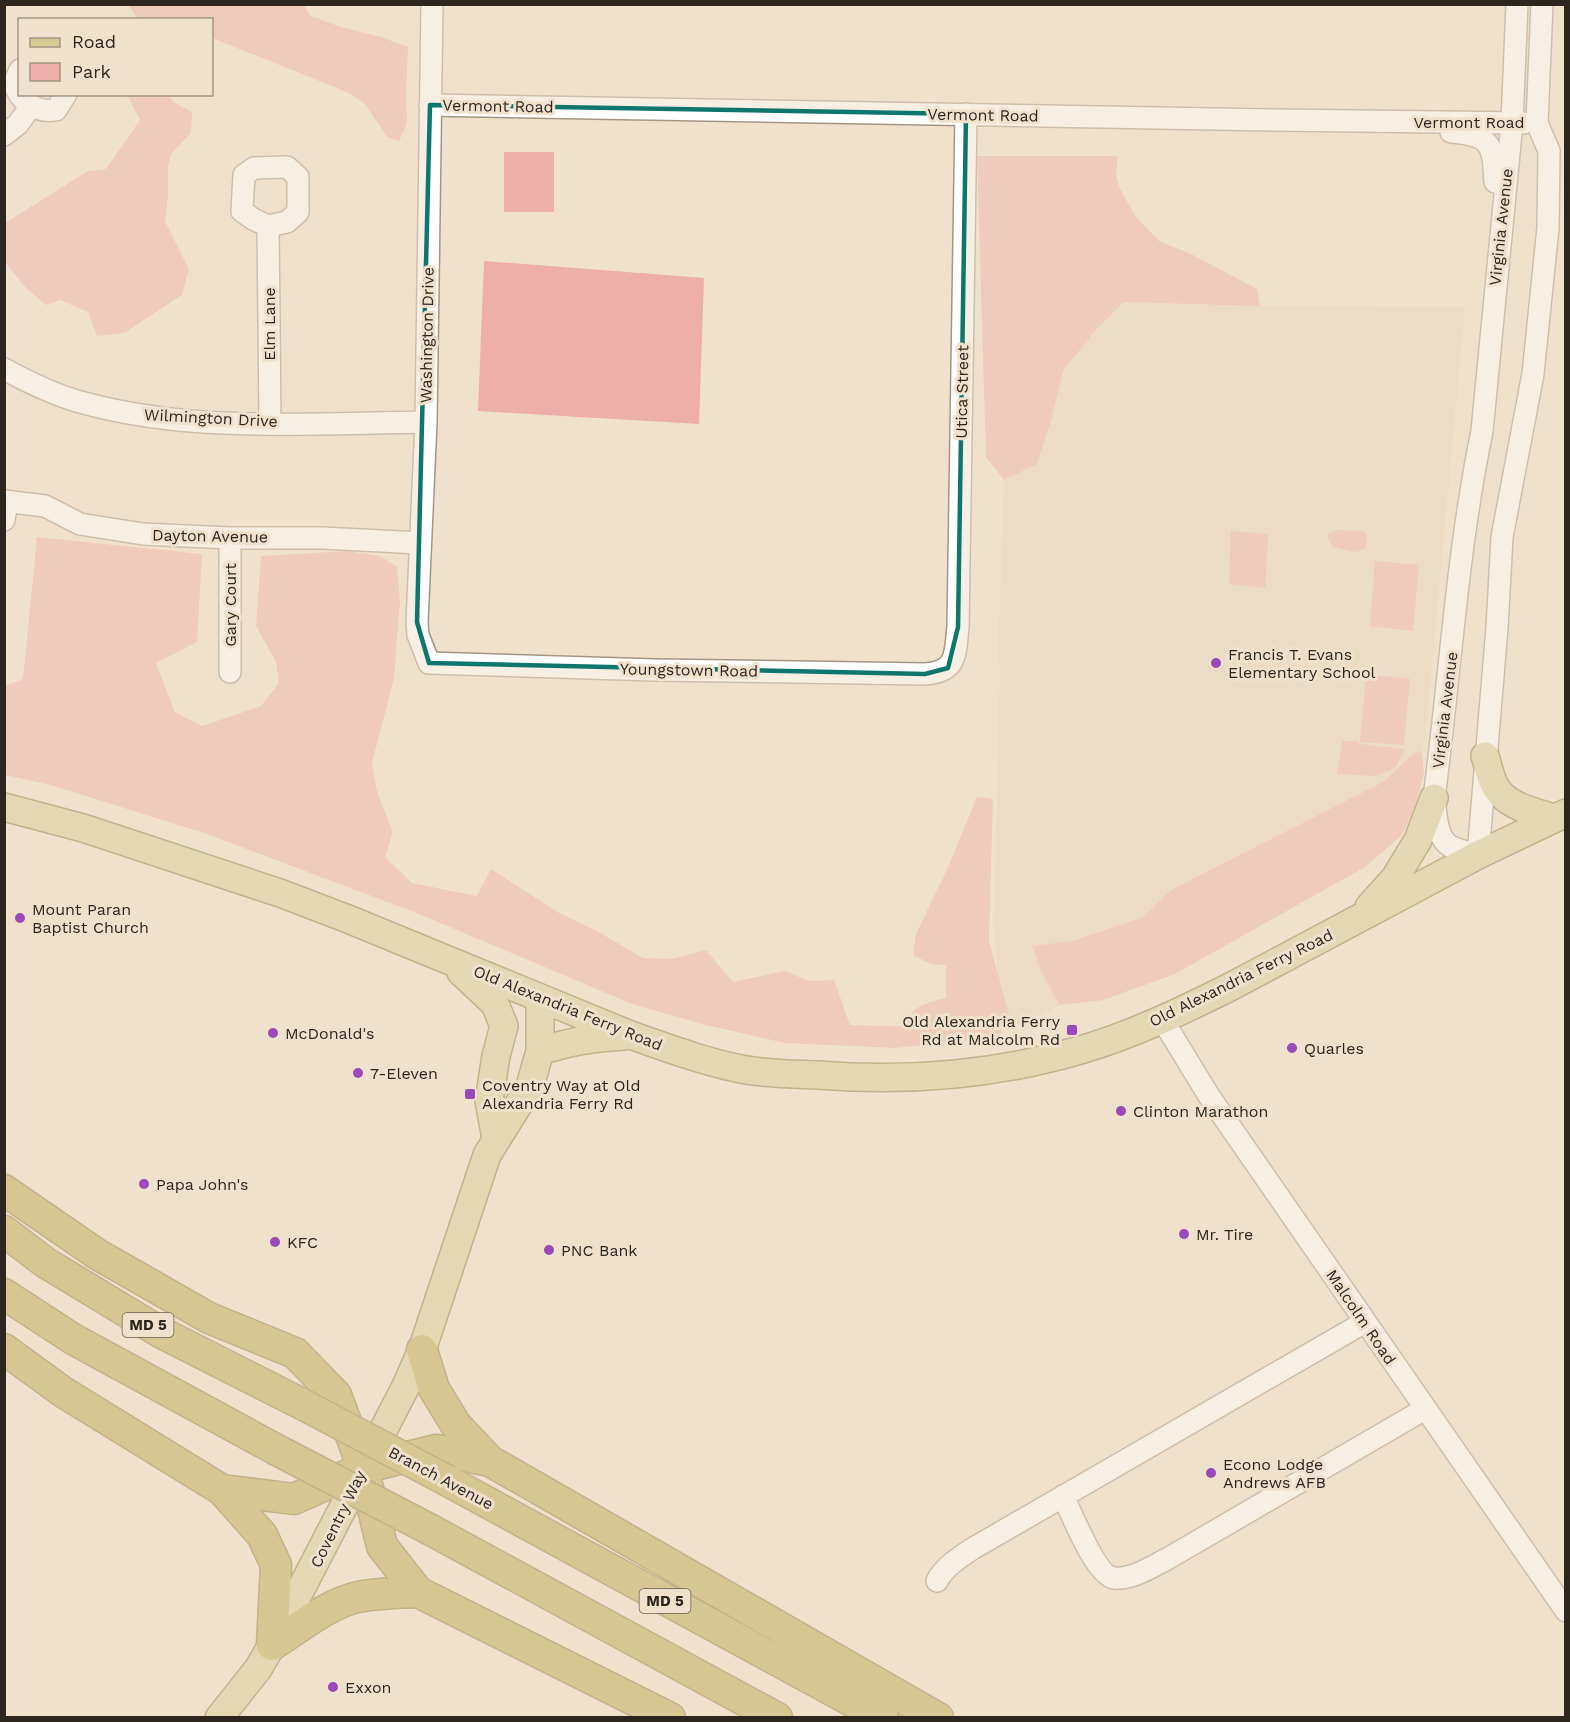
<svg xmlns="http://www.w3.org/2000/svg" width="1570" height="1722" font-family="'Work Sans',sans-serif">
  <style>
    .built { fill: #e6d3ba }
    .green { fill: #edafa7 }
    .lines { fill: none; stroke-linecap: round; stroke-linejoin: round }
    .minor-casing { stroke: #a49684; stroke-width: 24 }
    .major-casing { stroke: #887a3a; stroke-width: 30 }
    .highway-casing { stroke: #887a3a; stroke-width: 33 }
    .minor { stroke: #fff; stroke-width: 21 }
    .major { stroke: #d5ca92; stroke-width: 27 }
    .highway { stroke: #b9a749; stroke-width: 30 }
    .highway-bridge-casing { stroke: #887a3a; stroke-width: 33; stroke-linecap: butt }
    .highway-bridge { stroke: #b9a749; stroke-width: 30 }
    .marked { fill: none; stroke: #0f766e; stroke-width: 4.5; stroke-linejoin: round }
    .poi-dot { fill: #9a49b8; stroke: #f0e1cd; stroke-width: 2 }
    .labels { text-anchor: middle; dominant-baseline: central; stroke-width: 6; stroke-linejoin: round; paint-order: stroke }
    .shield { fill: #f0e1cd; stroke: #675e53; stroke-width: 1.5 }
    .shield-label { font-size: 15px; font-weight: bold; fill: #2c261f }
    .street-label { font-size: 16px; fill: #2c261f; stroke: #f0e1cd }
    .poi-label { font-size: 16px; fill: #2c261f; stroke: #f0e1cd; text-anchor: start }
  </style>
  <rect width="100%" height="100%" fill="#f0e1cd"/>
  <!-- built -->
  <path class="built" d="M1124 302 1260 306 1465 307 1425 740 1422 752 1414 753 1383 782 1171 890 1143 917 1072 941 1032 946 1042 974 1060 1005 1010 1030 999 994 994 924 1000 666 998 660 1004 480 1037 464 1052 417 1063 371 1093 333Z"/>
  <!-- green -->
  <path class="green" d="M128 5H304L311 16 341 27 381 37 408 47 406 92 407 123 399 141 387 137 365 104 349 93 212 38V20L138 19Z
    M127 95H168L175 103 192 112 191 133 171 154 168 167V196L165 221 189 269 182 295 124 333 97 336 88 312 60 300 46 305 25 287 5 262V223L88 171 106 169 140 120Z
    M504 152H554V212H504Z
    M977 156H1118L1116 173 1119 186 1135 216 1159 241 1191 254 1257 289 1260 306 1124 302 1093 333 1063 371 1052 417 1037 464 1004 480 986 457Z
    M484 261 704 278 699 424 478 411Z
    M1334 530 1362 531 1366 533 1367 542 1365 549 1355 552 1333 547 1328 538V534Z
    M1231 531 1268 534 1265 588 1229 584Z
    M37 537 202 554 197 642 156 663 175 712 202 726 261 706 279 683 276 662 256 626 261 556 347 551 380 556 397 567 400 602 394 678 372 763 377 792 393 832 385 857 412 883 477 896 491 869 561 914 597 931 643 958 672 959 706 950 733 982 785 971 809 981 834 980 850 1025 902 1026C914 1006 924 1003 946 998V965L931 964 913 955 916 934 949 865 977 797 993 799 989 941 1009 1015 999 1038 895 1048 785 1043 702 1024 632 1004 419 914 207 834 51 785 5 775V686L23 679Z
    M1375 561 1419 565 1413 631 1370 626Z
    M1366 674 1410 679 1404 745 1360 742Z
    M1342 741H1357L1360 744 1405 749 1395 768 1375 776 1337 774Z
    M1422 752 1424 772 1415 809 1401 836 1365 867 1175 974 1103 1000 1060 1005 1042 974 1032 946 1072 941 1143 917 1171 890 1383 782 1414 753Z"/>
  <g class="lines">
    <defs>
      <path id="minor" d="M432 4 426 422 417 622 418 635 429 663 655 670 925 674C958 672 955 653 958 627L966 114
        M1517 4 1512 123 1482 431C1457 552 1450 676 1434 798 1436 812 1436 838 1450 846 1458 851 1469 852 1478 855L1497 628 1502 537 1533 374 1548 228 1549 151 1537 123 1542 4
        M20 70 14 83C20 102 37 113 56 110L66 94
        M430 105 1274 120 1524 123
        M1451 132C1492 135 1493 145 1495 182
        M4 135 18 124 31 106
        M268 226 287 222 298 212V177L287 167 254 168 244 175 242 211 253 219 268 226 270 423
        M4 369C30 383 56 396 84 403 194 433 313 423 426 422
        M4 501 45 506 80 524 143 534 230 538H322L420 543
        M4 520 7 501
        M230 538V672
        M1162 1019 1209 1096 1566 1611
        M1063 1496C1071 1512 1096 1576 1114 1578 1132 1580 1153 1566 1167 1559L1425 1409
        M937 1581C945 1566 959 1558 972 1549L1365 1322"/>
      <path id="major" d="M1485 756C1488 765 1490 776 1494 784 1504 806 1532 811 1554 818
        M4 807 83 828 280 893 348 919 633 1036C668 1048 705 1062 741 1069 766 1074 793 1074 818 1075 906 1082 995 1075 1080 1050 1132 1035 1182 1011 1230 987L1478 855 1566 813
        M1369 907 1395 878 1418 840 1434 798
        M461 972 495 1004 504 1026 496 1056 489 1101 496 1138
        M540 1051C570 1042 594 1037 625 1036
        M219 1718 258 1669 272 1645 405 1388 422 1350 487 1155 530 1086 540 1051V998"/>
      <path id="highway" d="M4 1190 97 1254 209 1318 295 1353 336 1395 363 1468 382 1546 418 1592 670 1718
        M4 1231 46 1263 160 1332 300 1403
        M4 1294 73 1339 275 1449
        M4 1349 63 1392 222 1490 262 1535 276 1565 272 1645
        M422 1350 434 1389 456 1425 490 1461 938 1718
        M448 1481 883 1718
        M222 1490 294 1499 363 1468 436 1450 490 1461
        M431 1530 777 1718
        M272 1645C298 1629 327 1604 358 1597 377 1593 398 1593 418 1592"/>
    </defs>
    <!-- minor casing -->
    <use href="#minor" class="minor-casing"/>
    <!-- major casing -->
    <use href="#major" class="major-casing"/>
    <!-- highway casing -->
    <use href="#highway" class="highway-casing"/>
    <!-- minor -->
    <use href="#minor" class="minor"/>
    <!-- major -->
    <use href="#major" class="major"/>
    <!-- highway -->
    <use href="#highway" class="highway"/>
    <defs>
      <path id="highway-bridge" d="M300 1403 448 1481
        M275 1449 431 1530"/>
    </defs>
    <!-- highway-bridge casing -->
    <use href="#highway-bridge" class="highway-bridge-casing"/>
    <!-- highway-bridge -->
    <use href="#highway-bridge" class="highway-bridge"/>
  </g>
  <!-- marked area -->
  <path d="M0 0H1570V1722H0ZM430 105 966 114 958 627 948 668 925 674 429 663 417 622Z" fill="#f0e1cd" fill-opacity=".55" fill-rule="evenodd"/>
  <path class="marked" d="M430 105 966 114 958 627 948 668 925 674 429 663 417 622Z"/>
  <!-- markers -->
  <g class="poi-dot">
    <circle cx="1216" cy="663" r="6"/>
    <circle cx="20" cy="918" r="6"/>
    <rect x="1066" y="1024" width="12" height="12" rx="3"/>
    <circle cx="273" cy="1033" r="6"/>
    <circle cx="1292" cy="1048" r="6"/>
    <circle cx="358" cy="1073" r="6"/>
    <rect x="464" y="1088" width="12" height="12" rx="3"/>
    <circle cx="1121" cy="1111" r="6"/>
    <circle cx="144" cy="1184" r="6"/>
    <circle cx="1184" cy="1234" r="6"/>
    <circle cx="275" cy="1242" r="6"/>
    <circle cx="549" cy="1250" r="6"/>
    <circle cx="1211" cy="1473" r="6"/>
    <circle cx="333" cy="1687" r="6"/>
  </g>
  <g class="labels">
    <!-- shield labels -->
    <g class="shield">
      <rect x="122.5" y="1313" width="51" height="24" rx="4.5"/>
      <rect x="639.5" y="1589" width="51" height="24" rx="4.5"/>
    </g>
    <g class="shield-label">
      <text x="148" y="1325">MD 5</text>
      <text x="665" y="1601">MD 5</text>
    </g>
    <!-- street labels -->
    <g class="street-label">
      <text transform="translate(498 106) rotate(1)">Vermont Road</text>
      <text transform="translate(983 115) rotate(1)">Vermont Road</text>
      <text x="1469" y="122">Vermont Road</text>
      <text transform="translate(1501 227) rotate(-84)">Virginia Avenue</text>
      <text transform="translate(269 324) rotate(-90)">Elm Lane</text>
      <text transform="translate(427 335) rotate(-89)">Washington Drive</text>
      <text transform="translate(962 392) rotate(-89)">Utica Street</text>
      <text transform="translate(211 418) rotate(3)">Wilmington Drive</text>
      <text transform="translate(210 536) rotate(1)">Dayton Avenue</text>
      <text transform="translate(230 605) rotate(-90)">Gary Court</text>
      <text transform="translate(689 670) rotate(1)">Youngstown Road</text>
      <text transform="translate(1445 710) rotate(-83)">Virginia Avenue</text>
      <text transform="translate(1241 978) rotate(-26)">Old Alexandria Ferry Road</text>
      <text transform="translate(568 1008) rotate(22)">Old Alexandria Ferry Road</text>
      <text transform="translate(1361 1317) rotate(56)">Malcolm Road</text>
      <text transform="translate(441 1478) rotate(28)">Branch Avenue</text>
      <text transform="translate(338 1519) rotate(-64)">Coventry Way</text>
    </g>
    <!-- poi labels -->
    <g class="poi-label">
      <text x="1228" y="654">Francis T. Evans<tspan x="1228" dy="18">Elementary School</tspan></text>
      <text x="32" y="909">Mount Paran<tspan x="32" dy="18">Baptist Church</tspan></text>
      <text x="1060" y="1021" text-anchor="end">Old Alexandria Ferry<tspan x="1060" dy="18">Rd at Malcolm Rd</tspan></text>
      <text x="285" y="1033">McDonald's</text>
      <text x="1304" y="1048">Quarles</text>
      <text x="370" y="1073">7-Eleven</text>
      <text x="482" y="1085">Coventry Way at Old<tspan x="482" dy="18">Alexandria Ferry Rd</tspan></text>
      <text x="1133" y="1111">Clinton Marathon</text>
      <text x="156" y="1184">Papa John's</text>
      <text x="1196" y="1234">Mr. Tire</text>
      <text x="287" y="1242">KFC</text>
      <text x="561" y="1250">PNC Bank</text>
      <text x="1223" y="1464">Econo Lodge<tspan x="1223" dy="18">Andrews AFB</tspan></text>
      <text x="345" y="1687">Exxon</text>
    </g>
  </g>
  <!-- border -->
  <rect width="1570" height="1722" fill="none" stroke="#2c261f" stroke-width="12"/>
  <!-- legend -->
  <rect x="18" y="18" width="195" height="78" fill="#f0e1cd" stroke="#a29687" stroke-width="1.5"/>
  <rect x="30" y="38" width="30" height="9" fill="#d5ca92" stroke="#a29687" stroke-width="1.5"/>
  <text x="72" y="48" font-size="18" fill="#2c261f">Road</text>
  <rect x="30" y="63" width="30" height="18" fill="#edafa7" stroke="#a29687" stroke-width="1.5"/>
  <text x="72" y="78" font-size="18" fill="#2c261f">Park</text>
</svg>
